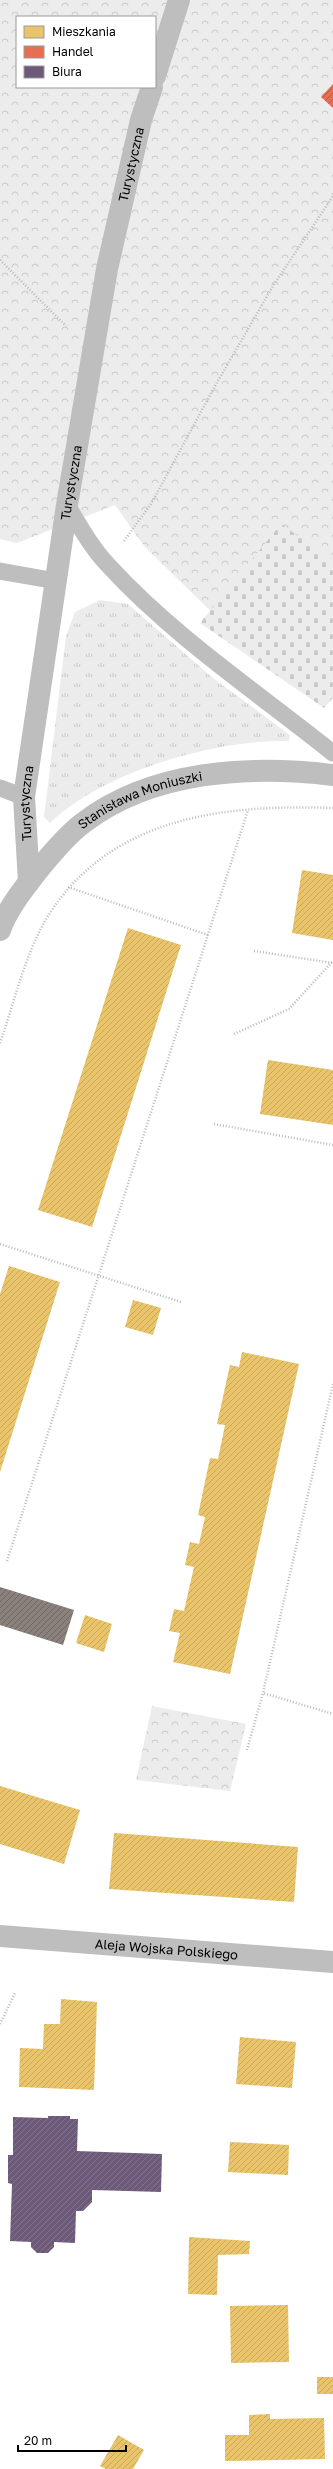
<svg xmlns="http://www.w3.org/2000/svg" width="333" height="2469" font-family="'Golos Text',sans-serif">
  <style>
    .grass { fill: url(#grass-tufts) }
    .forest { fill: url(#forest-crowns); fill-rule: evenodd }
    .cemetery { fill: url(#cemetery-stones) }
    .homes { fill: url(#homes-hatch) }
    .shops { fill: url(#shops-hatch) }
    .offices { fill: url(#offices-hatch) }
    .industry { fill: url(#industry-hatch) }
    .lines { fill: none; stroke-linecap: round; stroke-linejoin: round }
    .path { stroke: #b9b9b9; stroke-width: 2.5; stroke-dasharray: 1 2; stroke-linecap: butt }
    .service { stroke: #bebebe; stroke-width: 17 }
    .minor { stroke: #bebebe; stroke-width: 22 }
    .tertiary { stroke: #bebebe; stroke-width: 22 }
    .labels { text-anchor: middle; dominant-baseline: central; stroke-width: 4; stroke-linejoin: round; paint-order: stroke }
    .street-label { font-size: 13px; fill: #000; stroke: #fff }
  </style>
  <defs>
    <pattern id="grass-tufts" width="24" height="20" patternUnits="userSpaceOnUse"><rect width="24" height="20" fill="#ececec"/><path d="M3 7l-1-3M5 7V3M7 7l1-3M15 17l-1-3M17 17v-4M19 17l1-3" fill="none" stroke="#c9c9c9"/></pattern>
    <pattern id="forest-crowns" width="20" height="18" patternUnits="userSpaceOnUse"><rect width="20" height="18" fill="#ececec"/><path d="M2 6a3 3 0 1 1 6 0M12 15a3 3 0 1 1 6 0" fill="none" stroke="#c9c9c9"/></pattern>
    <pattern id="cemetery-stones" width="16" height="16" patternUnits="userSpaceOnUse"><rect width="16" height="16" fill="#ececec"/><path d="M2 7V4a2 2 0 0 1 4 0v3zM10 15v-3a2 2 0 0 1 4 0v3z" fill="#c9c9c9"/></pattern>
    <pattern id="homes-hatch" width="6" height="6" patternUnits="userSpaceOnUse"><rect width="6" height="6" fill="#e9c46a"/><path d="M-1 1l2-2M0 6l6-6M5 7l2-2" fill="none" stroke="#c6a75a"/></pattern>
    <pattern id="shops-hatch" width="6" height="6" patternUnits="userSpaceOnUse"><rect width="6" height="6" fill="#e76f51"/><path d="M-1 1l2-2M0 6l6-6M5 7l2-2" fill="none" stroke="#b95941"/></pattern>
    <pattern id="offices-hatch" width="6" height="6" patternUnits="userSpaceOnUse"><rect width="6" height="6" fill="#6d597a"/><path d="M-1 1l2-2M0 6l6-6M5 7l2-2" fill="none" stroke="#82748b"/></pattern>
    <pattern id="industry-hatch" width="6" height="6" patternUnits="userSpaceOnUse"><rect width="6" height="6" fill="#8a817c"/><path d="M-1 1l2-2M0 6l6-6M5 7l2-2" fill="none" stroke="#6e6763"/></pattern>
  </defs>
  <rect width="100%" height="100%" fill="#fff"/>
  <!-- grass -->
  <path class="grass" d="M100 600 128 604 213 678 290 735 289 741C216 739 104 771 50 823L44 817 66 636 75 612Z"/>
  <!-- forest -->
  <path class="forest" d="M0 0H333V691L235 635 144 546 115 505 17 543 0 539ZM17 17H155V87H17Z
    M152 1706 246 1724 230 1791 136 1780Z"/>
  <!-- cemetery -->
  <path class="cemetery" d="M281 524 333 560V698L324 708 200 623Z"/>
  <!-- homes -->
  <path class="homes" d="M302 870 333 875V940L292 933Z
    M128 928 181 945 92 1227 38 1210Z
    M268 1060 333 1070V1125L260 1114Z
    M9 1266 60 1282 0 1472V1294Z
    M133 1300 161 1308 153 1335 125 1327Z
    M242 1352 299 1364 230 1674 173 1662 180 1633 169 1631 174 1609 184 1611 194 1567 185 1565 190 1542 199 1544 205 1517 198 1515 210 1458 218 1459 225 1425 217 1424 230 1365 239 1367Z
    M85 1615 112 1624 104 1652 76 1643Z
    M0 1786 80 1810 64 1864 0 1844Z
    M114 1833 298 1847 294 1902 109 1889Z
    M61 1999 97 2002 94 2090 19 2087 20 2048 43 2049 44 2024H60Z
    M240 2037 296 2042 292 2088 236 2084Z
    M230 2142 289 2145 288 2175 228 2172Z
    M189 2237 250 2241 249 2254 218 2255 217 2295 188 2294Z
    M288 2305 289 2362 231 2363 230 2306Z
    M317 2377H333V2394H317Z
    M270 2414V2419L324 2418 325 2459 225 2461V2435H249V2415Z
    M118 2435 144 2450 133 2469H106L100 2466Z"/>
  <!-- shops -->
  <path class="shops" d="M333 84V108L321 97Z"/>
  <!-- offices -->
  <path class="offices" d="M48 2116H70V2119H78L77 2151 162 2154 161 2192 92 2190V2202L83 2211H76L75 2243 54 2242V2247L48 2253H37L31 2247V2242L10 2241 12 2184 8 2183V2155H13V2117L48 2118Z"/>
  <!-- industry -->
  <path class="industry" d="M0 1587 74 1610 63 1645 0 1625Z"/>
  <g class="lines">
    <!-- path -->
    <path class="path" d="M0 260 66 326
      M124 541 151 504 215 386 273 286 333 196
      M68 887 208 935
      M254 951 333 963
      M234 1034 289 1009 332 962
      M0 1043C14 1003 24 958 45 921 107 817 222 804 333 808
      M214 1124 333 1145
      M0 1244 181 1302
      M333 1384 263 1693 333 1714
      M7 1561 248 810
      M247 1750 263 1693
      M0 2024 15 1993"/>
    <!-- service -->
    <path class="service" d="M67 505C79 525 91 547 108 565 174 637 257 692 333 753
      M0 571 56 581
      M0 788 24 797"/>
    <!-- minor -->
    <g class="minor">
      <path d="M155 76 179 0"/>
      <path id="s1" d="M29 882 24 797 67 505 107 269 141 120 152 87"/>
      <path id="s2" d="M0 1936 333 1962"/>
    </g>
    <!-- tertiary -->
    <path class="tertiary" id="s3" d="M0 930C7 909 25 887 39 869 52 853 67 835 83 823 152 770 250 765 333 775"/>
  </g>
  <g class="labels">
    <!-- street labels -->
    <g class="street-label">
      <text stroke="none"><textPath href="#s1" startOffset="727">Turystyczna</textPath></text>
      <text stroke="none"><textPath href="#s1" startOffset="403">Turystyczna</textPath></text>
      <text stroke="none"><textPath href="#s1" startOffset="79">Turystyczna</textPath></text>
      <text stroke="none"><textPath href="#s3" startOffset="199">Stanisława Moniuszki</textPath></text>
      <text stroke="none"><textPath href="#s2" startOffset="167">Aleja Wojska Polskiego</textPath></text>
    </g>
  </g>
  <!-- legend -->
  <rect x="16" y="16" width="140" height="72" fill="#ffffff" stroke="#999999"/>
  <rect x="24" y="26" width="20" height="12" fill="#e9c46a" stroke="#999999"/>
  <text x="52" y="36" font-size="12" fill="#000000">Mieszkania</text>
  <rect x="24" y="46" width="20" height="12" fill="#e76f51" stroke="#999999"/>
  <text x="52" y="56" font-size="12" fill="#000000">Handel</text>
  <rect x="24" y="66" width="20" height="12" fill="#6d597a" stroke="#999999"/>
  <text x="52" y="76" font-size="12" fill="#000000">Biura</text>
  <!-- scale -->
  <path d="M18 2445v6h108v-6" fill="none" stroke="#000000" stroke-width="2"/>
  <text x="24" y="2445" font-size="12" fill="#000000" stroke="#ffffff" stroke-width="3" paint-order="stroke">20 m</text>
</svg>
